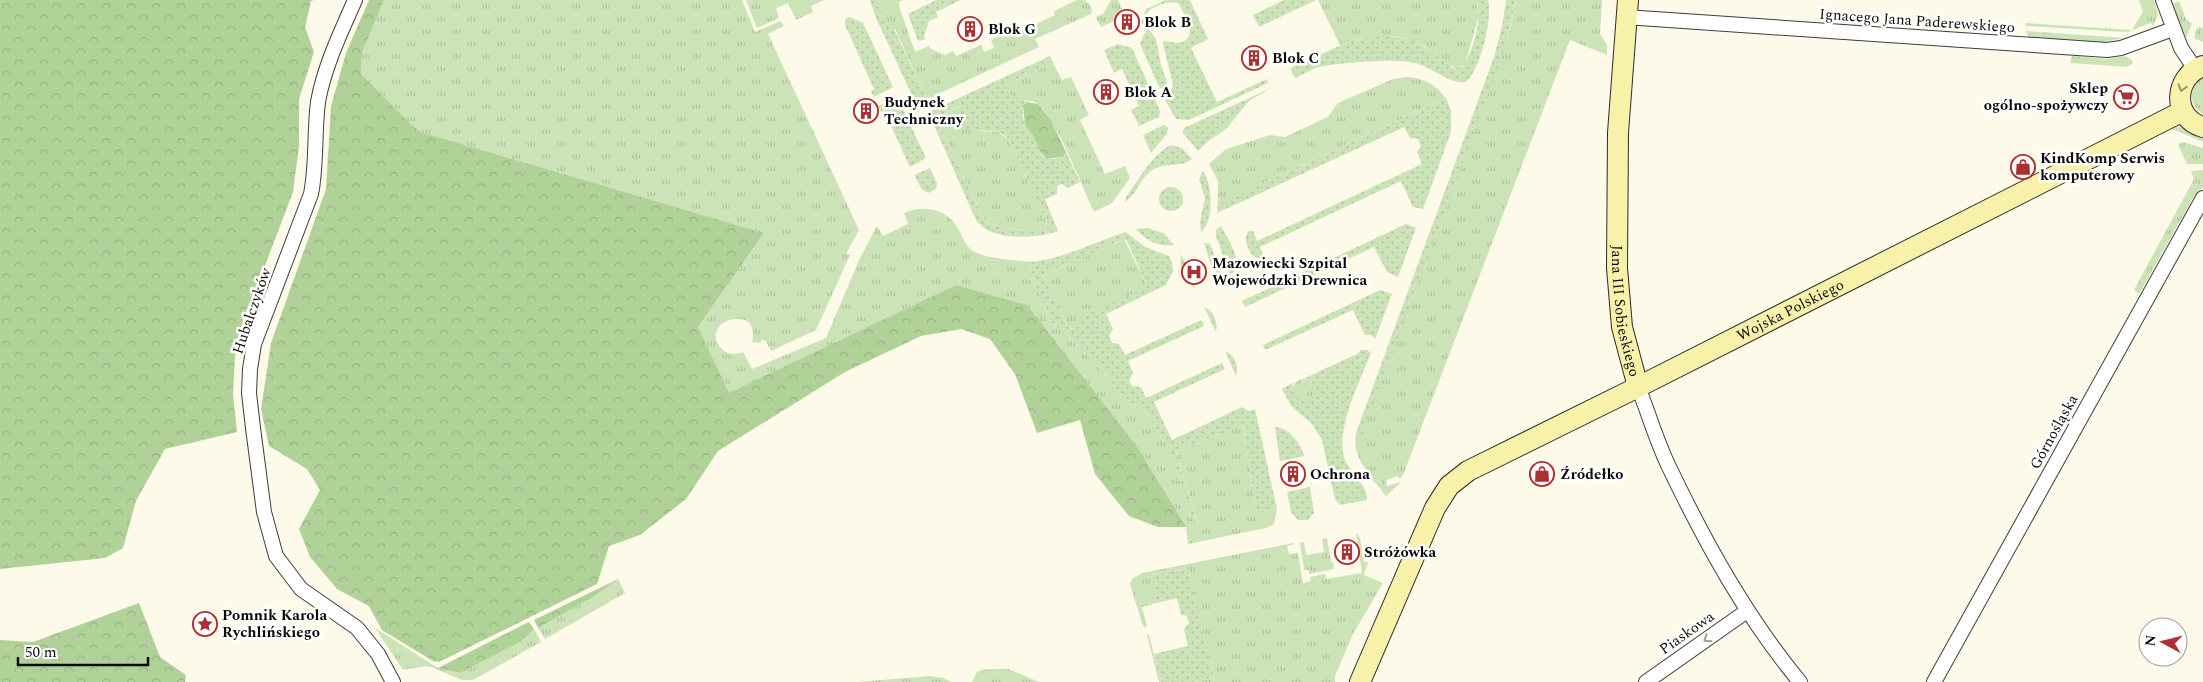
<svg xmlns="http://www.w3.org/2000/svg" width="2203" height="682" font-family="Spectral,serif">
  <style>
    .grass { fill: url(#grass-tufts) }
    .forest { fill: url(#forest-crowns) }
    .garden { fill: url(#garden-dots); fill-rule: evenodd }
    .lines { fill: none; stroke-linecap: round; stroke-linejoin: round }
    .street-casing { stroke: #3d3d3d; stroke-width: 16 }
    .secondary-casing { stroke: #2c2c2c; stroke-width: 22 }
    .street { stroke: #fff; stroke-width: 14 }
    .secondary { stroke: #f7f1aa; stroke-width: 20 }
    .oneway { stroke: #98956a }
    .oneway2 { stroke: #9d9d9d }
    .labels { text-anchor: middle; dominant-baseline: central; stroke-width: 5; stroke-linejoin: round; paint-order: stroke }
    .street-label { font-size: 15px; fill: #0a0a0a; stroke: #fff }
    .poi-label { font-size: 15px; font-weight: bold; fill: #0a0a0a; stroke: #fff; text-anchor: start }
  </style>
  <defs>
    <pattern id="grass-tufts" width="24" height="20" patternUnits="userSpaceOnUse" patternTransform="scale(1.25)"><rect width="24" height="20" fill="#cce3b7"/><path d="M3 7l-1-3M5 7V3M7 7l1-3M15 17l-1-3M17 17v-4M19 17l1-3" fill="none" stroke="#aec19c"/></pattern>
    <pattern id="forest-crowns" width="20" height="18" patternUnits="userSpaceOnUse" patternTransform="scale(1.25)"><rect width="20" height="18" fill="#b0d298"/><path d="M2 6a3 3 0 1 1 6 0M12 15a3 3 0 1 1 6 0" fill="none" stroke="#96b382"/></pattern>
    <pattern id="garden-dots" width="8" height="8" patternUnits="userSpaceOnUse" patternTransform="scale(1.25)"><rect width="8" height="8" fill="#cce3b7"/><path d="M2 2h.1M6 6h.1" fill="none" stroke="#aec19c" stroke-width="1.8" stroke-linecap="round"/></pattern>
  </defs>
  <rect width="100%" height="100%" fill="#fdfae9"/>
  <!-- grass -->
  <path class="grass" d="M384 0H742L755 32 780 21 784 26 768 34 859 230 846 254 850 255 816 330 771 351 766 341 761 340V343L752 342C762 302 697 320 721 348 727 355 735 355 743 352L752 369 826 338 860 258 877 226 883 236 908 224 904 213C922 205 944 208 956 225 962 234 964 245 973 251 985 259 1015 260 1030 262L1034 281 1051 322 1070 338 1108 377 1120 395 1146 412 1170 450 1194 525 1198 524 1176 452 1243 425 1257 513 1277 509 1274 524 1266 528 1188 544 1186 527 1027 305 956 285 729 394 698 327 764 233 421 132 413 126 361 74 362 53Z
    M746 0H824L811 6 813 12 796 20 788 3 776 8 779 18 757 28Z
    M877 0H904L899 2 900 9 915 52 929 46 931 49 945 55 953 51 956 56 981 45 984 52 994 48 991 40 1015 29 1018 33 1055 15 1054 11 1077 0H1085L1087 3H1089L1092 10 1091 14 1035 39 1039 47 927 99 895 29 891 31Z
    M1111 0H1118L1125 16 1101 27 1096 17 1103 14Z
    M1318 0H1476L1479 15 1465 65 1456 68C1446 65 1436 54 1427 48 1400 31 1368 34 1340 45Z
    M1516 0H1602L1600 34 1607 45V55L1570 40 1403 475 1399 479 1398 476 1386 480 1387 486 1401 482 1386 496C1372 478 1351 458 1356 433L1361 435 1508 37Z
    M2139 0H2154L2158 15 2153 26 2151 23 2127 32 2026 26V23L2132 30 2143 12Z
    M2179 1 2186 19 2192 24 2186 38 2172 4Z
    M2201 27 2203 29V42L2194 38 2197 28Z
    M2026 31 2125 38 2103 42 2028 37Z
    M2072 56 2108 59 2125 56 2131 59 2133 63 2127 67 2070 63Z
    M1053 63 1062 80 1071 77 1089 115 1080 120 1105 174 1125 166 1130 178 1112 203 1094 212C1081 185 1059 124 1039 105 1028 95 1015 109 1005 85Z
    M1407 77C1424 78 1436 85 1446 98L1218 204V181L1209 164 1226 149 1270 135 1285 137 1328 117 1338 103 1393 79Z
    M2203 78V114C2188 105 2188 86 2203 78Z
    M960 106 979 131 997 132 1008 138 1049 227C1032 231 996 232 983 218L936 118Z
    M2178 127 2203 134V142L2170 128Z
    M2183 142 2203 148V164H2187L2179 147V144Z
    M2203 170V187L2193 198 2139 294 2134 290 2194 179 2191 171Z
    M1124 239 1146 284 1145 288 1075 329 1068 327 1047 282 1043 278 1045 274Z
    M1293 390a11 11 0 1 1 22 0a11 11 0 1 1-22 0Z
    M1356 533 1360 538 1364 562H1368L1364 575 1383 583 1353 634 1335 676V682H1194L1214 678 1188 568 1151 575 1157 603 1142 607 1147 626 1145 628 1142 623 1130 584 1132 579 1142 573 1294 543V544L1287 546 1289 554 1298 553 1303 583 1311 581 1310 577 1325 574 1326 579 1362 573Z
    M1327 538 1331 562H1333L1334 569 1309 574V570H1304L1300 543 1304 542 1306 555 1324 552 1322 539Z
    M618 579 625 593 545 639 538 628 593 597Z
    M375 628 438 668 460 673 522 641 534 629 541 642 473 680H462L434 668 427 666 403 670Z
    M1147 635H1149L1161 682H1159Z
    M986 669H1008L1039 682H972L977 672Z
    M930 676 943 678 952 682H857Z"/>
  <!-- forest -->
  <path class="forest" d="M0 0H314L311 1 305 27 314 52 299 99V146L293 192 263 271 244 316 235 356 233 394 237 432 165 449 136 501 123 548 105 558 0 569Z
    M369 0H384L362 53 361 74 413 126 421 132 764 233 698 327 729 393 956 285 1027 305 1135 444 1186 527H1158L1129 516 1095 474 1080 420 1037 433 1015 374 990 339 961 329 921 336 845 372 718 451 686 499 640 535 609 546 597 584 439 662 433 661 382 630 369 606 337 589 310 557 299 529 320 490 307 469 269 446 261 409 271 343 326 189 331 106 346 53Z
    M1027 102 1038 104 1051 120 1066 152 1063 157 1047 159 1039 150 1033 136 1025 126 1023 105Z
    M618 579 593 597 538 628 534 620Z
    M139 603 160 657 186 675 185 682H0V640L33 642Z
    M529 622 534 629 522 641 460 673 438 668Z"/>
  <!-- garden -->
  <path class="garden" d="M870 0H877L891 31 894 29 927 99 916 104 876 18Z
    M936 0H961L936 12 938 17 929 21 924 36 926 39 918 41 908 14Z
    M1166 0H1190L1208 39 1191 48 1217 102 1267 79 1268 83 1189 120 1176 119 1164 98C1167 93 1172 91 1173 85 1173 81 1164 51 1163 42 1168 40 1172 43 1178 43 1201 40 1184 13 1178 3 1169 0 1149 7 1145 16L1146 25 1156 39 1161 65 1166 79 1167 84 1164 89 1159 87 1140 44 1146 30 1141 21 1146 9Z
    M1284 0H1316L1259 27 1253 15Z
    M1476 0H1488C1493 17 1480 73 1465 82 1451 85 1432 67 1415 63 1394 58 1353 62 1330 65L1318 67 1295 78 1290 68 1353 40 1382 35 1412 40 1428 49 1453 68 1463 67C1472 53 1484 16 1476 0Z
    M1506 0H1516L1504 51 1362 436 1356 433 1494 57 1502 27Z
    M850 17 863 23 893 87 874 97 871 91 874 89 845 25V19Z
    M1118 44 1132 48 1160 111 1159 117 1139 126 1131 110 1139 106 1122 69 1114 73 1104 50Z
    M1050 56 1053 63 1005 85 1012 96 1027 102 1023 105C1022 121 1024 122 1032 135 1042 149 1038 164 1063 157L1066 152 1080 182 1068 188 1062 184 1057 186V194L1045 199 1058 231C1036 239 988 242 975 218L929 114 931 111ZM959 106 960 120 964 128C978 134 996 126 1008 138L1049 227C1031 231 996 232 983 218L936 118Z
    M1271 88 1249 101 1226 129 1207 142 1198 151 1183 133 1184 128Z
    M897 97 926 158 910 167 884 111 881 112 878 106Z
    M1446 98 1451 111V132L1423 209 1413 207 1401 181 1260 247 1264 257 1263 260 1253 256C1248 249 1242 239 1249 231H1253L1257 241 1422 164 1417 152 1421 146 1418 139 1410 138 1404 127 1217 213 1218 204Z
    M1164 125 1168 128 1167 134 1151 153 1143 135Z
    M1171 145 1182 148 1192 159C1180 168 1167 162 1154 169 1140 177 1138 193 1125 202L1126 197C1139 180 1152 154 1171 145Z
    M930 168 937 183 936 189 929 193 922 190 914 175Z
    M1203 171C1213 184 1214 222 1201 232L1200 222 1205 198 1199 179Z
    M1159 199a12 12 0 1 1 24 0a12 12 0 1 1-24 0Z
    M1406 224 1416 228 1398 277 1387 272 1374 247 1245 307 1242 301Z
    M1221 226C1228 240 1246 263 1230 275L1216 236V230Z
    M1147 228 1163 233 1174 245C1157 247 1147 241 1136 229Z
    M1126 232 1145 247 1169 256 1172 262 1173 271 1166 285 1106 314 1113 329 1109 336 1112 343 1119 344 1125 355 1201 320 1204 326 1128 361 1133 373 1129 380 1132 386 1141 387 1146 398 1222 363 1225 369 1154 402 1172 440 1242 407 1249 411 1255 409 1277 509 1257 513 1243 425 1176 452 1198 525 1194 526 1170 450 1146 412 1120 395 1108 377 1070 338 1051 322 1034 281 1030 262C1064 259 1094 242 1126 232ZM1124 239 1127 241 1146 284 1145 288 1086 315 1078 327 1071 329 1068 327 1047 282 1043 278 1045 274Z
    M1204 243 1210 244 1215 257 1213 258 1214 261H1216L1222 276 1212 268Z
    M1180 254 1195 279 1194 288 1182 273Z
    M1380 290 1392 294 1375 339 1371 335H1365L1353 310 1265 350 1263 345Z
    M1204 307C1214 311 1218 322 1216 332Z
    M1360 350H1367L1371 353C1360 381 1334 432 1345 460 1350 473 1368 485 1367 500L1340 505 1335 499 1322 440 1311 423 1292 407 1282 389 1293 383C1289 402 1313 407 1315 388L1311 381 1305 378 1359 353Z
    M1225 351C1235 355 1239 366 1236 376Z
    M1275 427C1288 427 1301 443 1304 456L1280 461Z
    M1310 487 1314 513 1308 520H1298L1291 512 1287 492Z
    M1188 568 1214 678 1194 682H1161L1154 654 1188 646 1184 629 1189 623 1187 616 1181 615 1177 598 1157 603 1151 575Z"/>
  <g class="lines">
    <defs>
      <path id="street" d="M355 0C341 32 324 67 318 102 314 133 317 164 311 194L254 344 250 369 249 393 253 428 264 512 276 556 301 589 357 628 378 654 393 682
        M2163 0 2181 48 2195 69
        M1625 17 2107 50 2121 48 2173 29
        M1638 387C1649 414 1657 443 1670 469 1706 544 1747 618 1800 682
        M1646 682 1747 611
        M1934 682 2203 198"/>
      <g id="secondary">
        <path id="s1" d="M1628 0 1618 133 1617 268 1622 327 1638 387"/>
        <path d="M2203 66C2174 76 2171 118 2203 127"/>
        <path id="s2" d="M1360 682 1435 508 1449 486 1468 471 1638 387 2183 111"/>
      </g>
    </defs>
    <!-- street casing -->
    <use href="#street" class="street-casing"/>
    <!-- secondary casing -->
    <use href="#secondary" class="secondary-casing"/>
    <!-- street -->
    <use href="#street" class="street"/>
    <!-- secondary -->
    <use href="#secondary" class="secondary"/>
  </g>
  <!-- one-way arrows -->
  <defs><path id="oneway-chevron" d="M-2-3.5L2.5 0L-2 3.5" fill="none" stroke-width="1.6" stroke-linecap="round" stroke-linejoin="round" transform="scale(1.25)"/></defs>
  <use class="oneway" href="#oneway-chevron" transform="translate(2182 88) rotate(106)"/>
  <use class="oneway2" href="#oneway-chevron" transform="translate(1707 639) rotate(145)"/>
  <!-- icons -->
  <defs>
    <symbol id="building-ring" viewBox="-11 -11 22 22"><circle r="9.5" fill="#fff" stroke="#ac3032" stroke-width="1.5"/><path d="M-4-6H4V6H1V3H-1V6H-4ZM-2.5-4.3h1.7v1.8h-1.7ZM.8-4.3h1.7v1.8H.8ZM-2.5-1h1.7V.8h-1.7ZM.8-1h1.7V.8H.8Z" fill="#ac3032"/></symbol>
    <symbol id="supermarket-ring" viewBox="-11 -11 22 22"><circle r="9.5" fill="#fff" stroke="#ac3032" stroke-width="1.5"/><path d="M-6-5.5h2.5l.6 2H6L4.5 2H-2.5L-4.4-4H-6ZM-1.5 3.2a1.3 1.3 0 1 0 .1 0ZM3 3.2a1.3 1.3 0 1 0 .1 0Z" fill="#ac3032"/></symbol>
    <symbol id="shop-ring" viewBox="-11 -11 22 22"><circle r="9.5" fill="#fff" stroke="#ac3032" stroke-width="1.5"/><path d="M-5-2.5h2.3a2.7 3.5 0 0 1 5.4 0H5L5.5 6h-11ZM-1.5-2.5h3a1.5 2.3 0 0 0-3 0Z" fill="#ac3032"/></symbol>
    <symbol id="hospital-ring" viewBox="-11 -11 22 22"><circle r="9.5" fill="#fff" stroke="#ac3032" stroke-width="1.5"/><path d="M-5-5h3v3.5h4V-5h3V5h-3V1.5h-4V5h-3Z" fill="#ac3032"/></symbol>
    <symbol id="sight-ring" viewBox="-11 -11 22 22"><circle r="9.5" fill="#fff" stroke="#ac3032" stroke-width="1.5"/><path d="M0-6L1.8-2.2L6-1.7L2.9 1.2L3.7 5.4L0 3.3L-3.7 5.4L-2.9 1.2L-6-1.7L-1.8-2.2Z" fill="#ac3032"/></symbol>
  </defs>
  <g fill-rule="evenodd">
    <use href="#building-ring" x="1113" y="8" width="28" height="28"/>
    <use href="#building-ring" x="956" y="15" width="28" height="28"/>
    <use href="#building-ring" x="1240" y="44" width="28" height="28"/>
    <use href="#building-ring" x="1092" y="78" width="28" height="28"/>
    <use href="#supermarket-ring" x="2112" y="83" width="28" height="28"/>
    <use href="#building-ring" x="852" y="97" width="28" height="28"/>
    <use href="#shop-ring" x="2009" y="153" width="28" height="28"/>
    <use href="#hospital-ring" x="1180" y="258" width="28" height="28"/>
    <use href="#building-ring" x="1279" y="460" width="28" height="28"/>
    <use href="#shop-ring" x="1528" y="460" width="28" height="28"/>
    <use href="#building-ring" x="1333" y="538" width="28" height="28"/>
    <use href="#sight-ring" x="191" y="610" width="28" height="28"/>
  </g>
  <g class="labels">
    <!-- street labels -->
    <g class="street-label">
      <text transform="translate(1917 21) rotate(4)">Ignacego Jana Paderewskiego</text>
      <text stroke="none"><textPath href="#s2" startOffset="600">Wojska Polskiego</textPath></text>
      <text transform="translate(252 311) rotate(-71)">Hubalczyków</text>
      <text stroke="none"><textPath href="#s1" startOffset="312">Jana III Sobieskiego</textPath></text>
      <text transform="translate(2054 432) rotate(-61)">Górnośląska</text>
      <text transform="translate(1687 633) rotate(-35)">Piaskowa</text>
    </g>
    <!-- poi labels -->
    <g class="poi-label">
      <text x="1144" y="22">Blok B</text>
      <text x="988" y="29">Blok G</text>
      <text x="1272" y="58">Blok C</text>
      <text x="2108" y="88" text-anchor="end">Sklep<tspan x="2108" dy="17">ogólno-spożywczy</tspan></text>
      <text x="1124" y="92">Blok A</text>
      <text x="884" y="102">Budynek<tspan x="884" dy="17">Techniczny</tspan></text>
      <text x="2040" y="158">KindKomp Serwis<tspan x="2040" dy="17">komputerowy</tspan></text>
      <text x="1212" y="263">Mazowiecki Szpital<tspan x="1212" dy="17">Wojewódzki Drewnica</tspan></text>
      <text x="1310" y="474">Ochrona</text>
      <text x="1560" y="474">Źródełko</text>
      <text x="1364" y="552">Stróżówka</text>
      <text x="222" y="615">Pomnik Karola<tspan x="222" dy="17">Rychlińskiego</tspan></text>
    </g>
  </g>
  <!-- north arrow -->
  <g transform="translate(2163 642) rotate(277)"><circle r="24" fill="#ffffff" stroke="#9d9d9d"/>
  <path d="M0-4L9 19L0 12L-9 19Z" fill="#ac3032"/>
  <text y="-8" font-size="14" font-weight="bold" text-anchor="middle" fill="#0a0a0a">N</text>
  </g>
  <!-- scale -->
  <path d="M18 657v8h130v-8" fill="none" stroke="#0a0a0a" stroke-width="2.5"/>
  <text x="25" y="657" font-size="15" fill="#0a0a0a" stroke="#ffffff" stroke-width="4" paint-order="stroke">50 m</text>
</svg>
